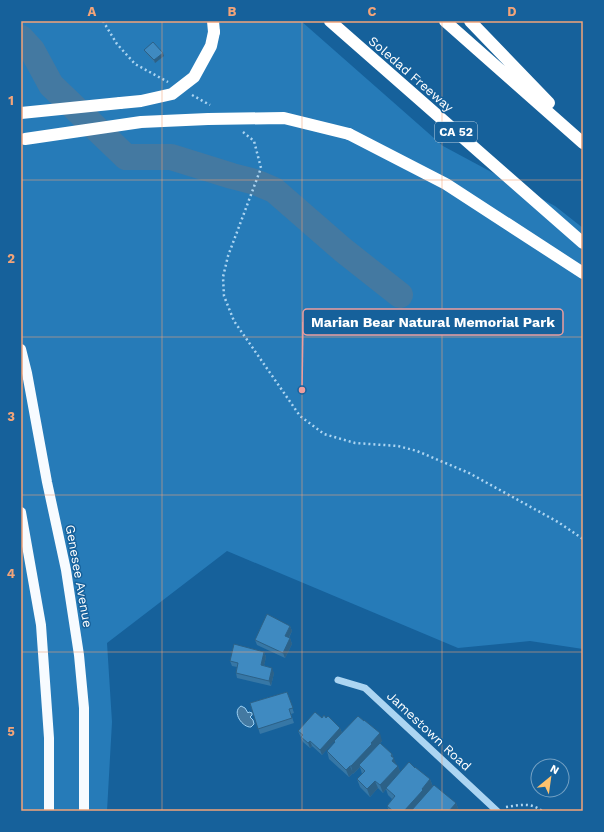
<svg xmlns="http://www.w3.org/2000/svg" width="604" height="832" font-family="'Work Sans',sans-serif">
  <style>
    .green { fill: #267bb8 }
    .water { fill: #4479a1; stroke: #9ed2f5 }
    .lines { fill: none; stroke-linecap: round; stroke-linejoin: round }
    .river { stroke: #4479a1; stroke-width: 26 }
    .path { stroke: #acd5f2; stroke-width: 2.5; stroke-dasharray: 2 3; stroke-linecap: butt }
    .minor { stroke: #acd5f2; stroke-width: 7 }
    .major { stroke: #f7fbff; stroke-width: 10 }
    .highway { stroke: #fff; stroke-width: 12 }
    .highway-bridge { stroke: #fff; stroke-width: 12 }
    .wall { fill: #3677a6 }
    .shaded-wall { fill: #2c6187 }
    .building { fill: #3f8ac1; stroke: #2c6187 }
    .grid { fill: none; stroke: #f2a479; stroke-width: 1; stroke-opacity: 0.55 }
    .labels { text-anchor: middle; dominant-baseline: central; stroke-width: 3; stroke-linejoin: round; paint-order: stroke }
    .shield { fill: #16619b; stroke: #b9d0e1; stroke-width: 1 }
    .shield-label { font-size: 12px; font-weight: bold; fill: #fff }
    .street-label { font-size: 13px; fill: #fff; stroke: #16619b }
    .leader { fill: none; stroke: #ed9e9e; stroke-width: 1.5 }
    .callout-dot { fill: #ed9e9e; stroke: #16619b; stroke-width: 1.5 }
    .callout { fill: #16619b; stroke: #ed9e9e; stroke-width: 1.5 }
    .callout-label { font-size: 14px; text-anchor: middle; font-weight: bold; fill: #fff }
    .neatline { fill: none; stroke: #f2a479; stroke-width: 1.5 }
    .grid-label { font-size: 13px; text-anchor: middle; font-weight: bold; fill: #f2a479 }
  </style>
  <rect width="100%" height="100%" fill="#16619b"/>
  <!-- green -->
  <path class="green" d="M21 21H301L443 146 555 206 583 228V649L530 641 458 648 227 551 107 643 112 722 107 811H21Z"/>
  <!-- water -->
  <path class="water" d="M241 706 245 708 248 713 249 712 252 713V715L250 717 253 720 254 724 251 727C243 728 231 712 241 706Z"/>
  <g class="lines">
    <!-- river -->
    <path class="river" d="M21 38 32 50 51 85 126 157H171L232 176 255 182 274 190 343 250 400 295"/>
    <!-- path -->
    <path class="path" d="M103 21 117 44 135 64 168 82
      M192 95 210 105
      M243 132 254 141 261 168 228 256 223 277 224 296 234 321 300 416 324 434 355 443 398 446 417 451 469 473 558 522 583 539
      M506 807C519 805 531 802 542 811"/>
    <!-- minor -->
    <path class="minor" d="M338 680 365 688 497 811"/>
    <!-- major -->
    <path class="major" d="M21 349 27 373 47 482 66 570 79 655 84 708V811
      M21 512 41 625 49 738V811"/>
    <!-- highway -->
    <path class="highway" d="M213 21 214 32
      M330 21 583 243
      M445 21 583 143
      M470 21 549 103
      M21 113 120 103
      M349 134 446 184 583 273"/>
    <!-- highway-bridge -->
    <path class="highway-bridge" d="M120 103 141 101 172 94 194 77 211 46 214 32
      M25 139 141 122 208 119 284 118 349 134"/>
  </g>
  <!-- wall -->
  <path class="wall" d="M144 50 163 53 164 56 155 63 145 52Z
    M290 626 292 631 289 638H290L292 644 285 658 257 645 255 640Z
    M264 652 266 657 264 665 274 673 271 686 237 678 236 673 237 667 232 666 230 661Z
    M287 692 294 713 291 714 294 723 260 734 250 703Z
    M322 718 340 728 342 733 382 741 380 743 392 754 396 765 398 766 400 772 415 768 430 779 433 787 456 803 459 811H389L387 806 392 799 388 795 386 789 383 793 378 788 370 797 360 787 357 779 362 774 360 767 353 774V773L349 777 329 759 327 751 335 743 334 741 322 755 312 746 310 748 303 742 298 731Z"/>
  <!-- shaded-wall -->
  <path class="shaded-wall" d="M163 53 164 56 155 63 154 60Z
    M290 626 292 631 287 641 285 636Z
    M290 638 292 644 285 658 283 653Z
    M264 652 266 657 263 670 261 665Z
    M272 668 274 673 271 686 269 681Z
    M340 728 342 733 322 755 320 750Z
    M380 733 382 741 359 765 360 767 353 774 351 766 371 743Z
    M310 741 312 746 310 748 308 743Z
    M392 754 397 766 392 761 391 756Z
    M350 766 353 773 349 777 346 770Z
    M398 766 401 774 386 788V789L383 793 380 785Z
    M430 779 433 787 413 811H404L422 789Z
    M375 781 378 788 370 797 367 789Z
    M456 803 459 811H449Z"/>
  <!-- building -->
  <path class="building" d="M153 42 163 53 154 60 144 50Z
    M267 614 290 626 285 636 290 638 283 653 255 640Z
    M234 644 264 652 261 665 272 668 269 681 236 673 238 663 230 661Z
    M287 692 293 708 289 709 292 718 258 729 250 703Z
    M315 712 322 718 324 715 326 718 328 716 340 728 320 750 310 741 308 743 301 737 303 735 298 731Z
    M358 716 364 721V720L369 724 380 733 371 743 372 744 351 766H350L346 770 327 751 335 742 334 741Z
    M380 743 392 754 391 756 394 758 392 761 398 766 380 785 375 781 367 789 357 779 365 771 359 765Z
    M409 762 415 768V767L430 779 422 789 423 790 404 811H393L387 806 395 796 386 788Z
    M434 785 456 803 449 811H411Z"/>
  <!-- grid -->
  <path class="grid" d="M162 21V811M302 21V811M442 21V811M21 180H583M21 337H583M21 495H583M21 652H583"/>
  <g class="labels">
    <!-- shield labels -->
    <rect class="shield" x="435" y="122" width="42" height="20" rx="3"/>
    <g class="shield-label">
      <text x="456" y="132">CA 52</text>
    </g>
    <!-- street labels -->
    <g class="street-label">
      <text transform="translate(411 74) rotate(41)">Soledad Freeway</text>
      <text transform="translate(79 576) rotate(80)">Genesee Avenue</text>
      <text transform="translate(429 731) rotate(43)">Jamestown Road</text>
    </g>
  </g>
  <!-- callouts -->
  <path class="leader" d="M302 390L303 322"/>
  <circle class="callout-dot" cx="302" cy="390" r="4"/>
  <rect class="callout" x="303" y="309" width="260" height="26" rx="4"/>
  <g class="callout-label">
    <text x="433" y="327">Marian Bear Natural Memorial Park</text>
  </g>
  <!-- border -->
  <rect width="604" height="832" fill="none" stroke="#16619b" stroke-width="44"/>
  <!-- north arrow -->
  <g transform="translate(550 778) rotate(29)"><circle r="19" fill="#16619b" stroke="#73a0c3"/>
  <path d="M0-3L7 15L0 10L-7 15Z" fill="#ffc26d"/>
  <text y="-6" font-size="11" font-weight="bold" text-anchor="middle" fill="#ffffff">N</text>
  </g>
  <rect x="22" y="22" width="560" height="788" class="neatline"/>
  <g class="grid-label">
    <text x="92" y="16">A</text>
    <text x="232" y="16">B</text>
    <text x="372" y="16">C</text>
    <text x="512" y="16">D</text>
    <text x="11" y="105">1</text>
    <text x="11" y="263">2</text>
    <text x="11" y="421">3</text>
    <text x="11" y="578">4</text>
    <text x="11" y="736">5</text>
  </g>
</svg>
